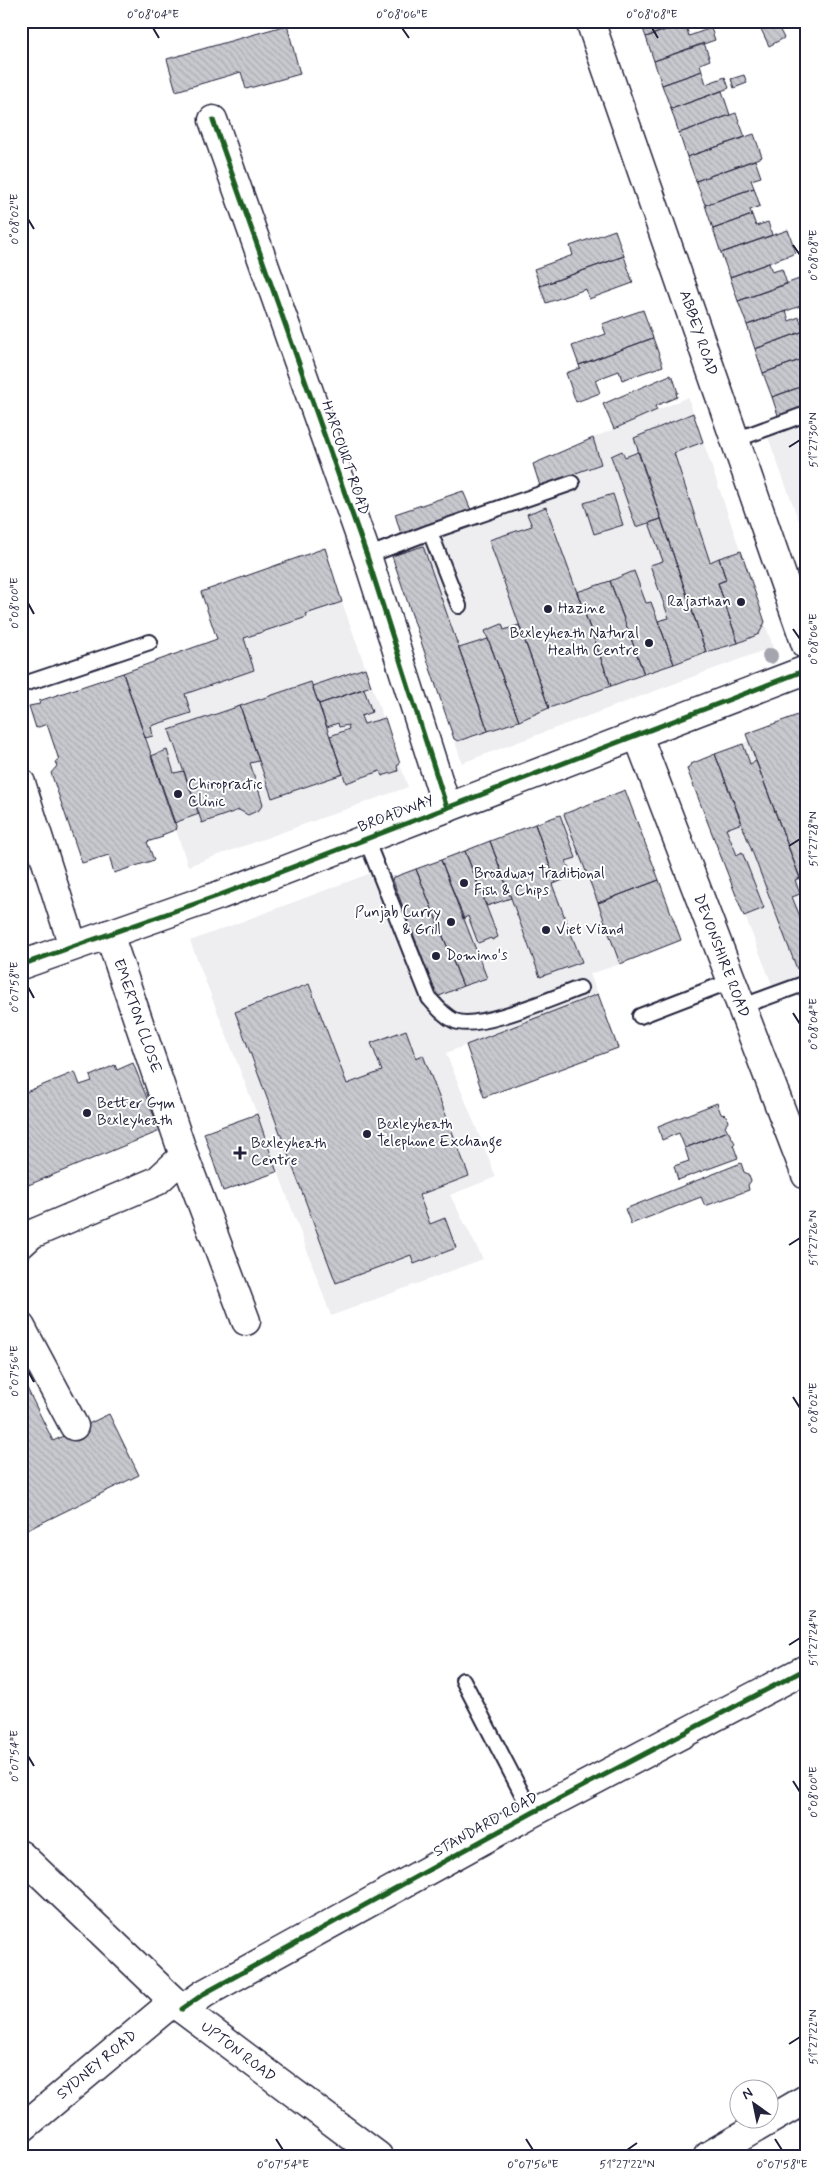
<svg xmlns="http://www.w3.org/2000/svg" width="827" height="2177" font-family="Mynerve,sans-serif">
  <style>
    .built { fill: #eeeef1 }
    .building { fill: url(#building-back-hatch); stroke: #22223b }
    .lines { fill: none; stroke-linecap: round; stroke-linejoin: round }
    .service-casing { stroke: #22223b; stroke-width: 18 }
    .minor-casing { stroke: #22223b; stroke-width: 31 }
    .tertiary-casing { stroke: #22223b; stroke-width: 31 }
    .primary-casing { stroke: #22223b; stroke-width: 31 }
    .service { stroke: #fff; stroke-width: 14 }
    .minor { stroke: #fff; stroke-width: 28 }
    .tertiary { stroke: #fff; stroke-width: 28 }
    .primary { stroke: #fff; stroke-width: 28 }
    .cycleway-casing { stroke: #fff; stroke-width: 8 }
    .cycleway { stroke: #1b5e20; stroke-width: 5 }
    .tree { fill: #a5a5af }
    .ticks { fill: none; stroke: #22223b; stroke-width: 2 }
    .poi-dot { fill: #22223b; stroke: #fff; stroke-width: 2 }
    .labels { text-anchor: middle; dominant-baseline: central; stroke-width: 4; stroke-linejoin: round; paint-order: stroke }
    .street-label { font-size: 15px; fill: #22223b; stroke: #fff }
    .poi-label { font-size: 15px; fill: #22223b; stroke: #fff; text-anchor: start }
    .neatline { fill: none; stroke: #22223b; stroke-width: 2 }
    .ticks-label { font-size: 12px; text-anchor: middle; fill: #22223b }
  </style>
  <defs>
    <pattern id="building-back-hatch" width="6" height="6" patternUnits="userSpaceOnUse" patternTransform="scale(1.25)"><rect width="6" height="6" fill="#c8c8cf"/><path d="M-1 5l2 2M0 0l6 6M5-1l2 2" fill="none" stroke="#acacb3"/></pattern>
  </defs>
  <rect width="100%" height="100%" fill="#fff"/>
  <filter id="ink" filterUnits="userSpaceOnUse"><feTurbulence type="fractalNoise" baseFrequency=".02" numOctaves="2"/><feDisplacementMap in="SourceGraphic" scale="10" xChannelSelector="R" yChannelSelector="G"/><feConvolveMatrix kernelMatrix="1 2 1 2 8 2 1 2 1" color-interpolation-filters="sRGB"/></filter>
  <g filter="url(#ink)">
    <!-- built -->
    <path class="built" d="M688 397 773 647 462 763 388 539 540 486 533 464Z
      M806 408V540L763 424Z
      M325 548 342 602 408 787 188 866 123 673 217 639 201 592Z
      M806 712V974L773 987 687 769 691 764 748 741 746 734Z
      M625 790 649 855 588 877 620 964 590 974 598 994 446 1053 496 1177 450 1195 483 1259 331 1316 257 1114 190 941 371 873 376 883Z"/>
    <!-- building -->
    <path class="building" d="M640 21H684L685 23 646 37Z
      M775 21 784 38 769 46 761 29Z
      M685 23 689 36 711 28 715 40 654 61 646 37Z
      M287 25 300 74 246 89 241 72 176 91 167 59Z
      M704 43 710 60 700 64 702 71 662 85 654 61Z
      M702 71 706 84 725 77 729 88 671 109 662 85Z
      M744 75 747 83 734 88 731 79Z
      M722 91 730 115 679 133 671 109Z
      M736 113 745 137 687 157 679 133Z
      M754 134 762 157 696 181 687 157Z
      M755 160 761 177 751 180 754 188 705 205 696 181Z
      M754 188 760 206 750 210 752 215 713 229 705 205Z
      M752 215 756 226 768 222 772 235 721 253 713 229Z
      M615 230 624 256 540 286 534 269 573 255 570 246Z
      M788 230 796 253 730 277 721 253Z
      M624 256 633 283 589 299 586 289 546 303 540 286Z
      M769 263 772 272 782 269 787 284 738 301 730 277Z
      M802 278 806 290V304L747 325 738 301Z
      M643 310 653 338 579 365 572 346 606 334 602 324Z
      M786 311 789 321 799 317 804 331 755 349 747 325Z
      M804 331H806V358L763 373 755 349Z
      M653 338 663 366 622 380 619 371 595 380 600 393 576 402 566 373 580 368 579 365Z
      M803 359 806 367V385L772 397 763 373Z
      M670 375 671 377H673L678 393H676L677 397 655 406 657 410 614 429 603 404Z
      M806 385V412L780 421 772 397Z
      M693 413 703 442 674 453 710 562 719 558 726 580 718 583 738 643 706 652 634 438Z
      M593 438 601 464 540 486 533 464Z
      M622 451 625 457 638 452 661 519 636 527 611 456Z
      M463 491 471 510 401 534 395 514Z
      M613 494 623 525 594 534 584 503Z
      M546 507 611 686 549 708 489 540 532 526 527 514Z
      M661 519 706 652 674 664 658 621 669 618 650 565 663 561 649 523Z
      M423 546 488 731 458 741 454 739 392 556Z
      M325 548 342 602 306 614 307 617 244 638 254 670 185 694 191 713 151 726 153 736 145 738 123 673 217 639 201 592Z
      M741 551 765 622 759 634 738 643 718 583 726 580 719 558Z
      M634 571 646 603 651 602 674 664 644 674 610 581Z
      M610 581 644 674 611 686 577 592Z
      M502 624 504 630 519 625 549 708 519 721 485 631Z
      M488 639 519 721 488 731 459 648Z
      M365 668 371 686 319 704 312 686Z
      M123 673 177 829 162 835 163 837 147 842 154 860 114 873 109 855 82 863 51 773 57 766 55 762 59 760 47 724 36 728 29 706 40 704 39 701Z
      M311 682 343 774 272 798 240 706Z
      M364 689 372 712 361 716 364 724 385 718 400 764 397 766 398 771 382 776 380 771 346 783 330 736 349 729 348 725 339 727 338 723 327 727 319 704Z
      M240 706 259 761 250 763 263 804 259 810 248 815 239 810 202 823 169 730Z
      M806 712V894L746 734Z
      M743 744 750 764 756 761 800 878 795 880 800 894 792 897 806 931V960L801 962 802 968 797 969 715 754Z
      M167 750 174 773 184 771 199 814 174 823 151 756Z
      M715 754 742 823 726 829 737 855 742 852 764 908 744 916 687 769 691 764Z
      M625 790 659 880 598 903 564 814Z
      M560 815 576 858 566 861 572 876 556 883 535 824Z
      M535 824 556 883 552 884 582 962 540 977 490 841Z
      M490 841 511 898 487 906 465 851Z
      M465 851 498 937 492 940 491 938 478 943 468 916 463 919 441 860Z
      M441 860 487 978 463 986 416 869Z
      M416 869 463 986 437 997 392 878Z
      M659 880 681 940 620 964 598 903Z
      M309 984 347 1084 382 1071 371 1043 406 1030 416 1058 423 1055 469 1176 419 1195 430 1224 445 1218 456 1248 414 1264 411 1255 336 1283 235 1012Z
      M598 994 618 1048 484 1097 466 1045Z
      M133 1063 160 1131 21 1188V1094L75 1072 80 1085 92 1081 90 1076 115 1065 117 1070Z
      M717 1103 721 1114 726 1115 728 1122 725 1126 728 1131 685 1148 679 1133 662 1140 658 1126Z
      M257 1114 277 1172 223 1191 204 1133Z
      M728 1131 735 1143 733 1145 738 1158 678 1180 674 1166 689 1161 685 1148Z
      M741 1163 744 1172 748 1174 751 1181 748 1185 749 1190 705 1206 701 1197 631 1224 625 1209Z
      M21 1376 53 1441 109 1414 139 1475 27 1530 21 1519Z"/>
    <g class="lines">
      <defs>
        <path id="service" d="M735 440 806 414
          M430 532 459 606
          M367 556 430 532 572 483
          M21 685 150 642
          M366 839 429 998C436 1006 444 1016 455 1021 479 1031 554 997 580 988
          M740 1007 806 983
          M640 1016 731 981
          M463 1680 532 1813"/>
        <path id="minor" d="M590 21 806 645
          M213 120 367 556 447 808
          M638 736 806 1175
          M21 783 73 946
          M109 934 184 1156
          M21 1244 32 1234 157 1181 184 1156 246 1321
          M21 1327 74 1426
          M182 2009 205 1993 532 1813 806 1669
          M21 2129 173 2002
          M708 2156 806 2099"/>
        <path id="tertiary" d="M21 1855 182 2009 378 2156"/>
        <path id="primary" d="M21 965 220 895 806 670"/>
      </defs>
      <!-- service casing -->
      <use href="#service" class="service-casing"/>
      <!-- minor casing -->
      <use href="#minor" class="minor-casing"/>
      <!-- tertiary casing -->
      <use href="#tertiary" class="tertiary-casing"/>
      <!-- primary casing -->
      <use href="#primary" class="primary-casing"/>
      <!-- service -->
      <use href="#service" class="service"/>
      <!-- minor -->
      <use href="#minor" class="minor"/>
      <!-- tertiary -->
      <use href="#tertiary" class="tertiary"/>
      <!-- primary -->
      <use href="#primary" class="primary"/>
      <defs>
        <path id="cycleway" d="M213 120 367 556 447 808
          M21 965 220 895 806 670
          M182 2009 205 1993 532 1813 806 1669"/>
      </defs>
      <!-- cycleway casing -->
      <use href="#cycleway" class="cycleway-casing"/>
      <!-- cycleway -->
      <use href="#cycleway" class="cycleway"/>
    </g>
    <!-- trees -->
    <circle class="tree" cx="770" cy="656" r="8"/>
  </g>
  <!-- ticks -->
  <path class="ticks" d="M153 28 159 38M402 28 409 38M652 28 658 38M28 219 34 229M793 245 800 255M789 447 800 440M28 603 34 614M793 629 800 639M789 846 800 839M28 987 34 998M793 1013 800 1024M789 1245 800 1238M28 1371 34 1382M793 1397 800 1408M789 1645 800 1638M28 1756 34 1766M793 1781 800 1792M789 2044 800 2037M276 2139 283 2150M526 2139 533 2150M775 2139 782 2150M627 2150 637 2143"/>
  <!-- markers -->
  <g class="poi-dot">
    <circle cx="741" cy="602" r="5"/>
    <circle cx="548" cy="609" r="5"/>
    <circle cx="649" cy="643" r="5"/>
    <circle cx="178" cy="794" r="5"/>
    <circle cx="464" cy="883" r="5"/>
    <circle cx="451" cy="922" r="5"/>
    <circle cx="546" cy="930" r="5"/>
    <circle cx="436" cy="956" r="5"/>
    <circle cx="87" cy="1113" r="5"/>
    <circle cx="367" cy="1134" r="5"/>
    <path d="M237.5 1145.5h5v5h5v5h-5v5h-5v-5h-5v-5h5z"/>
  </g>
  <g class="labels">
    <!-- street labels -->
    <g class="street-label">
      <text transform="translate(698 333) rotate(71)">ABBEY ROAD</text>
      <text transform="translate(345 458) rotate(71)">HARCOURT ROAD</text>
      <text transform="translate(396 814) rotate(-21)">BROADWAY</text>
      <text transform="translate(721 956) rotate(69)">DEVONSHIRE ROAD</text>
      <text transform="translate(137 1016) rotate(71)">EMERTON CLOSE</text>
      <text transform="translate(486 1825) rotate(-29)">STANDARD ROAD</text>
      <text transform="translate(238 2052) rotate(37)">UPTON ROAD</text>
      <text transform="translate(97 2065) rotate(-40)">SYDNEY ROAD</text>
    </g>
    <!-- poi labels -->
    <g class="poi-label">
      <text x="731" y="602" text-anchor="end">Rajasthan</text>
      <text x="558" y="609">Hazine</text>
      <text x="639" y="634" text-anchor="end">Bexleyheath Natural<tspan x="639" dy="17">Health Centre</tspan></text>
      <text x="188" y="785">Chiropractic<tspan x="188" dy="17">Clinic</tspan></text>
      <text x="474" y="874">Broadway Traditional<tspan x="474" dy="17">Fish &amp; Chips</tspan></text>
      <text x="441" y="913" text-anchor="end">Punjab Curry<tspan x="441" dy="17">&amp; Grill</tspan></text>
      <text x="556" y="930">Viet Viand</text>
      <text x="446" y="956">Domino's</text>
      <text x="97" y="1104">Better Gym<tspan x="97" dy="17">Bexleyheath</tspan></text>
      <text x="377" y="1125">Bexleyheath<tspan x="377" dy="17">Telephone Exchange</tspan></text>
      <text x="251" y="1144">Bexleyheath<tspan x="251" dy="17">Centre</tspan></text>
    </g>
  </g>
  <!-- margin -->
  <rect width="827" height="2177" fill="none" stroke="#fff" stroke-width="55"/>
  <!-- north arrow -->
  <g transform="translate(754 2104) rotate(327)"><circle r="24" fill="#ffffff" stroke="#a7a7b1"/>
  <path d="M0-4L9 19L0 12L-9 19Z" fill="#22223b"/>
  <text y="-8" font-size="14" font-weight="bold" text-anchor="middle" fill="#22223b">N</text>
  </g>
  <rect x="28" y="28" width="772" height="2122" class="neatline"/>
  <g class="ticks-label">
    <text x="153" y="18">0°08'04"E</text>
    <text x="402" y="18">0°08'06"E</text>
    <text x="652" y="18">0°08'08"E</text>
    <text transform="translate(14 219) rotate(-90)" y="4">0°08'02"E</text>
    <text transform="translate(813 255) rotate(-90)" y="4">0°08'08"E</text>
    <text transform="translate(813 440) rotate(-90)" y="4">51°27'30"N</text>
    <text transform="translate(14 603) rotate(-90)" y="4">0°08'00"E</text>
    <text transform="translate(813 639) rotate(-90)" y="4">0°08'06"E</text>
    <text transform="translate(813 839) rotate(-90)" y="4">51°27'28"N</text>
    <text transform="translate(14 987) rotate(-90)" y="4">0°07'58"E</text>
    <text transform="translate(813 1024) rotate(-90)" y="4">0°08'04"E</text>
    <text transform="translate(813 1238) rotate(-90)" y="4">51°27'26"N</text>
    <text transform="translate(14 1371) rotate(-90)" y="4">0°07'56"E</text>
    <text transform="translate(813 1408) rotate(-90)" y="4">0°08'02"E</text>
    <text transform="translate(813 1638) rotate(-90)" y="4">51°27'24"N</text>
    <text transform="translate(14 1756) rotate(-90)" y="4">0°07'54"E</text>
    <text transform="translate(813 1792) rotate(-90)" y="4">0°08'00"E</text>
    <text transform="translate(813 2037) rotate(-90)" y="4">51°27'22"N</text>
    <text x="283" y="2168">0°07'54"E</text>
    <text x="533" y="2168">0°07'56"E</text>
    <text x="627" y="2168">51°27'22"N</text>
    <text x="782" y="2168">0°07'58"E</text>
  </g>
</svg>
